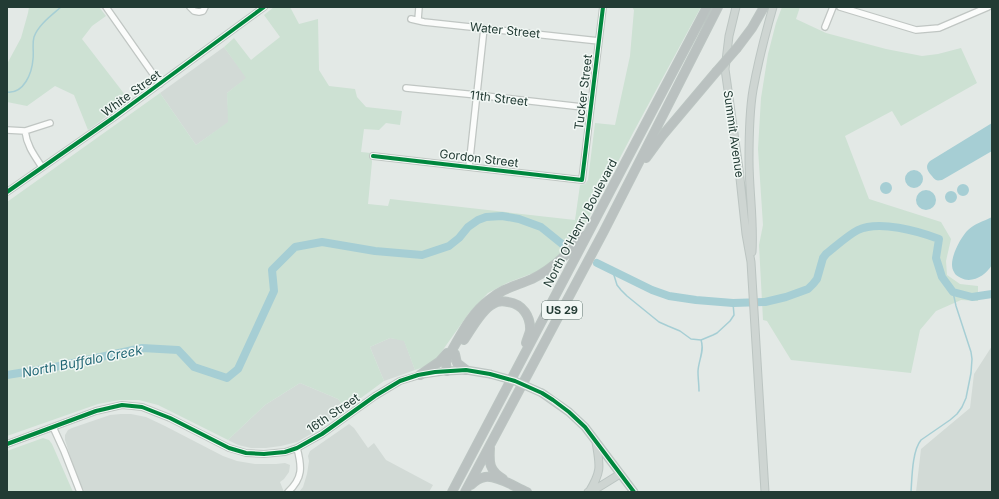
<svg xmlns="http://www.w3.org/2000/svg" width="999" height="499" font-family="Inter,sans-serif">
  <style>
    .built { fill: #d2dad6 }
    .green { fill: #cde1d3 }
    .water { fill: #a6ced4 }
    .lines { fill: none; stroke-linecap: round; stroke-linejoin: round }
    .stream { stroke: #a6ced4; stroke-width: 1.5 }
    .river { stroke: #a6ced4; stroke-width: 8 }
    .minor-casing { stroke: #c0c6c3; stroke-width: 8 }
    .major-casing { stroke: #bcc5c2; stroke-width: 9 }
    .highway-casing { stroke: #bcc5c2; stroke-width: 10 }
    .minor { stroke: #fbfcfb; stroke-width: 5.5 }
    .major { stroke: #ced5d2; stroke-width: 7 }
    .highway { stroke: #bac1c0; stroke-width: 8 }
    .major-bridge-casing { stroke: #bcc5c2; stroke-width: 9; stroke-linecap: butt }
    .highway-bridge-casing { stroke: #bcc5c2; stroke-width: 10; stroke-linecap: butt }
    .major-bridge { stroke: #ced5d2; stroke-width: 7 }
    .highway-bridge { stroke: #bac1c0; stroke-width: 8 }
    .cycleway-casing { stroke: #f2f8f5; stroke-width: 6 }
    .cycleway { stroke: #00873e; stroke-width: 4 }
    .labels { text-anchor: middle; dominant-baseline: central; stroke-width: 3; stroke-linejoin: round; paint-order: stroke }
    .shield { fill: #f2f8f5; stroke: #60746e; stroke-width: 1 }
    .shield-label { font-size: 11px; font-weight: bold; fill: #223b34 }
    .street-label { font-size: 12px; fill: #223b34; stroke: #f2f8f5 }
    .water-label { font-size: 13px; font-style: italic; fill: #206674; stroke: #f2f8f5 }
  </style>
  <rect width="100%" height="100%" fill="#e3e9e6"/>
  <!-- built -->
  <path class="built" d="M224 47 247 78 227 93 229 122 196 145 160 93Z
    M390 338 404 340 415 370 384 381 370 347Z
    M992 346V492H916L921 449 970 408 974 374Z
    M300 383 338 399 346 409 311 434 297 442 281 446 266 448H251L238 445 228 440 265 405Z
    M121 414H131L146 417 165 426 223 456 237 461 255 464H276L285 463 290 465 289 472 284 479 280 482 284 492H85L79 482 72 462 65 440V435L68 430 72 428 110 415Z
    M349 424 354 428 368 448 374 443 386 460 433 485 429 492H299L303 487 307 474 309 461 308 456 310 451Z"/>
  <!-- green -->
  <path class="green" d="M29 7H99L106 16 92 26 82 39 129 100 88 130 74 95 55 86 27 106 7 102V64L21 38 28 13Z
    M274 7H290L299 24 318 19 319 70 329 86 355 89 357 97 366 107 402 111 400 125 386 123 379 130 364 129 361 152 371 153 372 162 368 204 388 206 390 199 575 220 580 185 585 184 588 180 595 123 615 125 630 56 634 10 632 7H701L634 131 587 221 575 241 560 257 544 269 507 283 488 293 469 313 435 361 427 366 415 370 404 341 390 338 370 347 384 381 346 409 338 399 300 383 265 405 228 440 158 405 139 400H120L98 404 7 436V202L160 93 196 145 228 122 227 93 246 78 224 47 234 38 251 60 280 37 264 15Z
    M782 7H800L796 19 826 33 886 49 922 56 938 54 961 48 977 83 901 126 892 111 845 136 869 199 941 222 951 239 946 261 947 275 960 284 978 286V301L961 300 936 311 920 330 911 373 791 360 767 321 763 320 759 245 763 225 758 149 761 98 768 54 776 23Z
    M43 438 49 440 52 444 73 492H7V451Z"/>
  <!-- water -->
  <path class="water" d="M992 123V151L942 180C940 180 938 181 936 180 934 179 933 177 931 175 927 170 925 166 930 161Z
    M905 179a9 9 0 1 1 18 0a9 9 0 1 1-18 0Z
    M880 188a6 6 0 1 1 12 0a6 6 0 1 1-12 0Z
    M957 190a6 6 0 1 1 12 0a6 6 0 1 1-12 0Z
    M916 200a10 10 0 1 1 20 0a10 10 0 1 1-20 0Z
    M945 197a6 6 0 1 1 12 0a6 6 0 1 1-12 0Z
    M992 217V265C986 275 972 284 961 278 958 276 955 275 954 272 947 262 960 238 968 230 974 224 984 221 992 217Z"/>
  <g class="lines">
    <!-- stream -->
    <path class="stream" d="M7 92C24 94 32 73 33 59 34 52 32 44 34 37 38 25 52 15 61 7
      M613 272 617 285 621 290 627 296 659 322 668 326 680 331 691 339 701 340 713 335 717 333 730 321 734 315 733 303
      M699 391C699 385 698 378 698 372 698 361 705 351 701 340
      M911 492C912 478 912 451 921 440L950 420 957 414 962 407 966 398 971 373 972 359 971 352 956 306 953 292"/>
    <!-- river -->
    <path class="river" d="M597 263 652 290 669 296 696 300 733 303 765 302 786 297 808 289 813 284 817 279 823 258 826 254C835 247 848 235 858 230 879 220 918 231 939 239L936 258 942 277 953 292 972 297 992 294
      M7 375 50 368 142 348 178 350 194 367 227 378 238 369 274 291 272 270 295 247 322 242 375 251 422 255 449 246 459 238 468 227 478 220 486 217 502 216 519 219 541 227 567 248"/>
    <defs>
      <path id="minor" d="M106 7 160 84
        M190 7 194 11 199 12 203 11 205 7
        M840 7 916 30 939 28 988 7
        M411 19 424 22 599 41
        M418 20 419 7
        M825 27 833 7
        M406 88 477 95 591 108
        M7 130 25 131 50 123
        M25 131C27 146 34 155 42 167
        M373 156 582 180 603 7
        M469 167 484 28
        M7 192 113 118 264 7
        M53 427 64 451 80 492
        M7 444 96 411 122 405 142 407 170 418 229 448 246 453 264 454 285 452 297 448 322 434 375 396 400 381 420 375 447 371
        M288 492C303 478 302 467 297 448"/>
      <path id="major" d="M736 7 729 36 725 69 739 169 746 234 751 262 765 492
        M752 252C754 221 749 191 749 160 749 137 749 113 753 90 758 62 765 35 773 7
        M447 371 466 370 490 374
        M542 393 569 412 585 427 634 492
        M588 492 599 487 620 474
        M589 492C602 471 600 466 596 442"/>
      <path id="highway" d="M737 48 752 28 764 7
        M646 158 662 136 716 72
        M464 340C471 330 481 310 493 304 497 301 503 301 508 302 523 304 531 317 530 331 529 335 527 339 526 343
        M455 354 457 363 466 370
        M447 371 446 363 448 357C460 337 470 314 489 300 503 288 516 286 532 279 553 269 569 253 583 236
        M420 375 439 362 447 353
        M490 448C489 463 489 470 503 479
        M471 485C475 481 479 478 485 477 497 475 515 487 527 492
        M452 492 707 7
        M465 492 604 231 718 7"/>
    </defs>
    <!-- minor casing -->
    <use href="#minor" class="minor-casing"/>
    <!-- major casing -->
    <use href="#major" class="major-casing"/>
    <!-- highway casing -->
    <use href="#highway" class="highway-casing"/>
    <!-- minor -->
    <use href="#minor" class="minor"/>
    <!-- major -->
    <use href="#major" class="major"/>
    <!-- highway -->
    <use href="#highway" class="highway"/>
    <defs>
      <path id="major-bridge" d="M490 374 515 381 542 393"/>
      <path id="highway-bridge" d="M716 72 737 48"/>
    </defs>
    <!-- major-bridge casing -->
    <use href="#major-bridge" class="major-bridge-casing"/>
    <!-- highway-bridge casing -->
    <use href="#highway-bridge" class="highway-bridge-casing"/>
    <!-- major-bridge -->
    <use href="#major-bridge" class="major-bridge"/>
    <!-- highway-bridge -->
    <use href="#highway-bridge" class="highway-bridge"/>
    <defs>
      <path id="cycleway" d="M373 156 582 180 603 7
        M7 192 113 118 264 7
        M7 444 96 411 122 405 142 407 170 418 229 448 246 453 264 454 285 452 297 448 322 434 375 396 400 381 418 375 435 372 466 370 490 374 515 381 542 393 553 400 569 412 585 427 634 492"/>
    </defs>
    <!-- cycleway casing -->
    <use href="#cycleway" class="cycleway-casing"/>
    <!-- cycleway -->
    <use href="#cycleway" class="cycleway"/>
  </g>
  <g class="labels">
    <!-- shield labels -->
    <rect class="shield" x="542" y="301" width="40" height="18" rx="3"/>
    <g class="shield-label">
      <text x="562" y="310">US 29</text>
    </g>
    <!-- street labels -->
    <g class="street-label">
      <text transform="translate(505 30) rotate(6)">Water Street</text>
      <text transform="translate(583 92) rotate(-83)">Tucker Street</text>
      <text transform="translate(131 93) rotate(-36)">White Street</text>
      <text transform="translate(499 98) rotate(7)">11th Street</text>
      <text transform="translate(734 134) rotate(82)">Summit Avenue</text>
      <text transform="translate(479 158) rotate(7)">Gordon Street</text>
      <text transform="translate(580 223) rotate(-62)">North O'Henry Boulevard</text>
      <text transform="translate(333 413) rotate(-34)">16th Street</text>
    </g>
    <!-- water labels -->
    <g class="water-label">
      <text transform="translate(82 361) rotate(-11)">North Buffalo Creek</text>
    </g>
  </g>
  <!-- border -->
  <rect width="999" height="499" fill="none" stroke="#223b34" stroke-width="16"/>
</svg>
